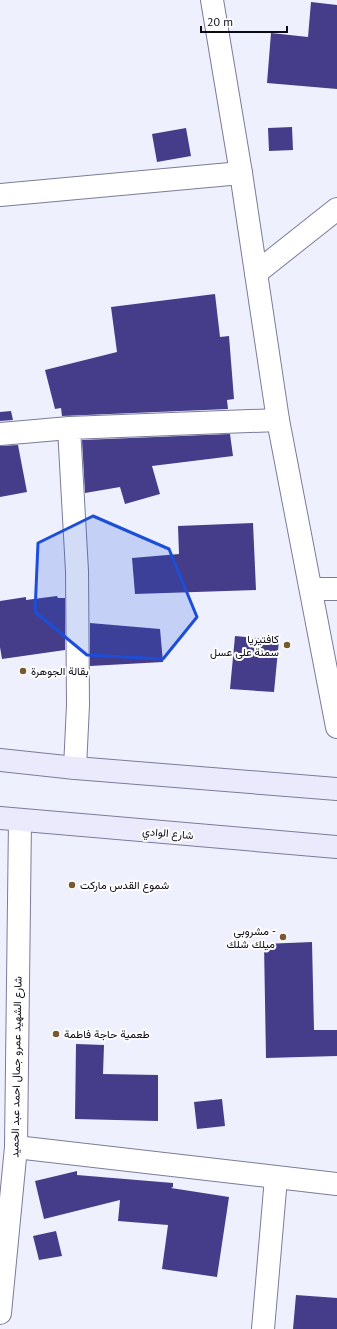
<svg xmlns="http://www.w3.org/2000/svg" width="337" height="1329" font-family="'PT Sans',Vazirmatn,sans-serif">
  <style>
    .building { fill: #453c8a }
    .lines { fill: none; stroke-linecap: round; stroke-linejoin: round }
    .minor-casing { stroke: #7b7b9a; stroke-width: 24 }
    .tertiary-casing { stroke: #7b7b9a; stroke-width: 24 }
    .secondary-casing { stroke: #7b7b9a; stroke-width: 24 }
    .minor { stroke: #fff; stroke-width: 22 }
    .tertiary { stroke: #fff; stroke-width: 22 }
    .secondary { stroke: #eaeafc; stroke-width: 22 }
    .marked { fill: #1d4ed8; fill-opacity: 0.2; stroke: #1d4ed8; stroke-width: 3; stroke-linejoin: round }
    .poi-dot { fill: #78582e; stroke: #fefefe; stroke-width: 1.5 }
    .labels { text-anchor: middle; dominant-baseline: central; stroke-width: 4; stroke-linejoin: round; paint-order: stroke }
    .poi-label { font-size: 11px; fill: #0b0a15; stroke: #fefefe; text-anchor: start }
    .street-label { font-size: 11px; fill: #0b0a15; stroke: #fefefe }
  </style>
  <rect width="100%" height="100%" fill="#eff0fe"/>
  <!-- building -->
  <path class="building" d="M311 2 337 5V89L267 83 271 33 308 37Z
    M292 127 293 150 269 151 268 128Z
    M186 128 191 156 157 162 152 134Z
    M215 294 220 337 229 336 234 399 227 400 228 409 62 416 61 408 55 409 45 370 117 352 111 307Z
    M11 411 13 420 0 421V412Z
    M230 434 233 456 152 466 160 494 125 504 120 487 85 493 82 440Z
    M18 445 27 492 0 497V446Z
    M253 523 256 590 135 594 132 558 179 554 178 526Z
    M57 596 58 598H65V650L2 659 0 647V601L26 597V600Z
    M90 623 160 629 163 662 90 666Z
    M235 636 279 640 274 692 230 689Z
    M312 942 314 1030H337V1056L266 1058 264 944Z
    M76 1044 104 1045 103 1074 158 1075V1121L75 1119Z
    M222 1099 225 1126 197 1129 194 1102Z
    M77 1171V1175L173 1183V1187L171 1188 229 1197 217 1277 162 1269 168 1225 118 1221 120 1200 44 1219 35 1181Z
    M56 1231 62 1256 39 1260 33 1236Z
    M296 1295 337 1298V1329H293Z"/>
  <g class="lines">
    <defs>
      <path id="minor" d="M0 195 241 173
        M256 273 337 209
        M69 428 77 571 78 705 75 768
        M0 434 69 428 278 420
        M311 589H337
        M16 1147 337 1184
        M263 1329 276 1178"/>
      <path id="tertiary" d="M212 0 241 173 278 420 337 727
        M0 1313 16 1147 20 820"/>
      <path id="secondary" d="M0 760 75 768 337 789
        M0 818 337 847"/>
    </defs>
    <!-- minor casing -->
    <use href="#minor" class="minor-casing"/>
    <!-- tertiary casing -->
    <use href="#tertiary" class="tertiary-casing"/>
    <!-- secondary casing -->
    <use href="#secondary" class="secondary-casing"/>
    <!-- minor -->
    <use href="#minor" class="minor"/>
    <!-- tertiary -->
    <use href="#tertiary" class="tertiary"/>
    <!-- secondary -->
    <use href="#secondary" class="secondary"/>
  </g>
  <!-- marked area -->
  <path class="marked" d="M93 516 169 549 197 617 163 659 87 655 35 612 38 543Z"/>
  <!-- markers -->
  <g class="poi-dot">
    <circle cx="287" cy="645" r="4"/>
    <circle cx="23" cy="671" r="4"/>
    <circle cx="72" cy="885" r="4"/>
    <circle cx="283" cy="937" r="4"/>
    <circle cx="56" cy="1034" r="4"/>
  </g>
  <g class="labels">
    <!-- poi labels -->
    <g class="poi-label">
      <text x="279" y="639" text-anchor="end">كافتيريا<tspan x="279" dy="13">سمنة على عسل</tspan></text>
      <text x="31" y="671">بقالة الجوهرة</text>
      <text x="80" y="885">شموع القدس ماركت</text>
      <text x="275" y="931" text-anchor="end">مشروبي -<tspan x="275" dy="13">ميلك شلك</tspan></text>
      <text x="64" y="1034">طعمية حاجة فاطمة</text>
    </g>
    <!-- street labels -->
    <g class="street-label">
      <text transform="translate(168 833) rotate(5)">شارع الوادي</text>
      <text transform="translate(16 1067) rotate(-89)">شارع الشهيد عمرو جمال احمد عبد الحميد</text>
    </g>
  </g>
  <!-- scale -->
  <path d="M201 26v6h86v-6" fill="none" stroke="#0b0a15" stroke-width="2"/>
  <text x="207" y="26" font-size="12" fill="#0b0a15" stroke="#fefefe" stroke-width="3" paint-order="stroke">20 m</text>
</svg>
